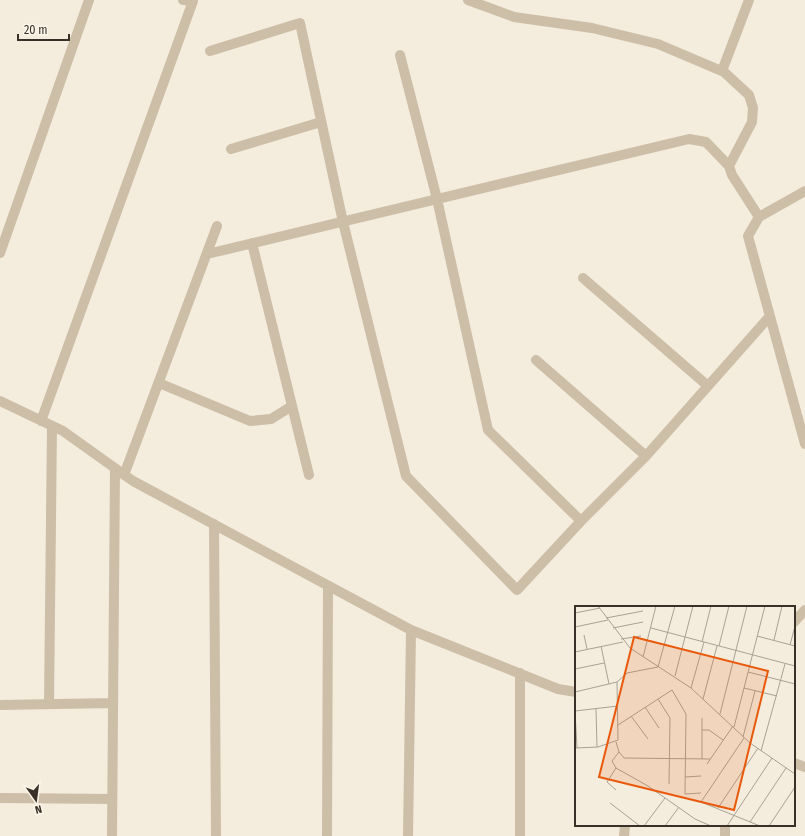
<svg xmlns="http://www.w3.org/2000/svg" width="805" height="836" font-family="'Fira Sans Condensed',sans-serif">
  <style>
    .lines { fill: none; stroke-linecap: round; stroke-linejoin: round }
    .minor { stroke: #cdbea7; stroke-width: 10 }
    .inset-road { fill: none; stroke: #a9a194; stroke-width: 1 }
    .view { fill: #e8590c; fill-opacity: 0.15; stroke: #e8590c; stroke-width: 2 }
    .inset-edge { fill: none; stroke: #393028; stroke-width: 2 }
  </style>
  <rect width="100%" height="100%" fill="#f4ecdc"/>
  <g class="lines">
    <!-- minor -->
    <path class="minor" d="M468 0 514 17 592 28 658 44 724 72 749 95 753 108 752 122 729 166 732 175 759 217
      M210 51 300 23 343 222 406 476 517 590 581 521 646 456 770 316
      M400 55 437 199 488 430 581 521
      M722 71 749 0
      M231 149 321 122
      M805 191 759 217 748 236 805 444
      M252 243 309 475
      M0 253 89 0
      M207 254 689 139 706 142 729 166
      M583 278 708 386
      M536 360 646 456
      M159 383 250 421 271 419 292 406
      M0 401 63 431 133 481 411 630 558 689 576 692
      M41 421 193 1 183 0
      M124 475 217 226
      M214 524 216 836
      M794 622 805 610
      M520 673V836
      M49 704 52 426
      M0 705 113 703
      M794 763 805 767
      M0 798 112 799
      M725 825V836
      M112 836 115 468
      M327 836 328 586
      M408 836 411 630
      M624 836 625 825"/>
  </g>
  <!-- overview -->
  <g transform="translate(575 606)">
    <rect width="220" height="220" fill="#f4ecdc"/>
    <path class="inset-road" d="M23 0 55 42 116 82 175 137 220 168M0 7 25 2M31 12 68 5M0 21 33 14M38 22 68 16M76 22 220 60M9 29 12 43M182 30 220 40M46 33 66 30M199 34 207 0M127 36 136 0M215 39 220 20M26 40 34 78M144 40 154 0M0 46 48 36M68 51 81 0M83 61 100 0M0 63 29 57M173 66 220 78M100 70 118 0M116 82 129 36M169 82 202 90M0 86 42 76 52 67 83 61M83 93 95 112 94 178M128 93 142 40M70 101 84 122M21 103 22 141M0 105 43 100M0 105 2 142M145 108 172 0M56 110 73 133M43 119 97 84 111 108 110 188 126 187M159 121 190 0M127 124H134L148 134M168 131 180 85M169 132 126 196 185 220M41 136 44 146 37 155 41 162 73 180 120 213 136 220M0 142 23 141 43 134 42 76M186 145 210 58M44 146 49 152 135 153M127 153V112M132 158 158 120M110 171 126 170M41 184 32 176 41 162M35 197 65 220M143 202 183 142M175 216 211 162M69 220 90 192M90 220 104 201M152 220 197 152M194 220 220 181"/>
    <path class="view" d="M59 31 193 65 159 204 24 171Z"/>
    <rect width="220" height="220" class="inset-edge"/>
  </g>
  <!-- north arrow -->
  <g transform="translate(36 800) rotate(166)" stroke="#fbf6e9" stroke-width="3" paint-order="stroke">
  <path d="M0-3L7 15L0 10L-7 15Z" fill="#393028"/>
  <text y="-6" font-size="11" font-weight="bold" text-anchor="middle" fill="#393028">N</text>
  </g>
  <!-- scale -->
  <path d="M18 34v6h51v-6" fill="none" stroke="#393028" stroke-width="2"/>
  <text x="24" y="34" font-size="12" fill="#393028" stroke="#fbf6e9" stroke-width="3" paint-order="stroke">20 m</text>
</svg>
